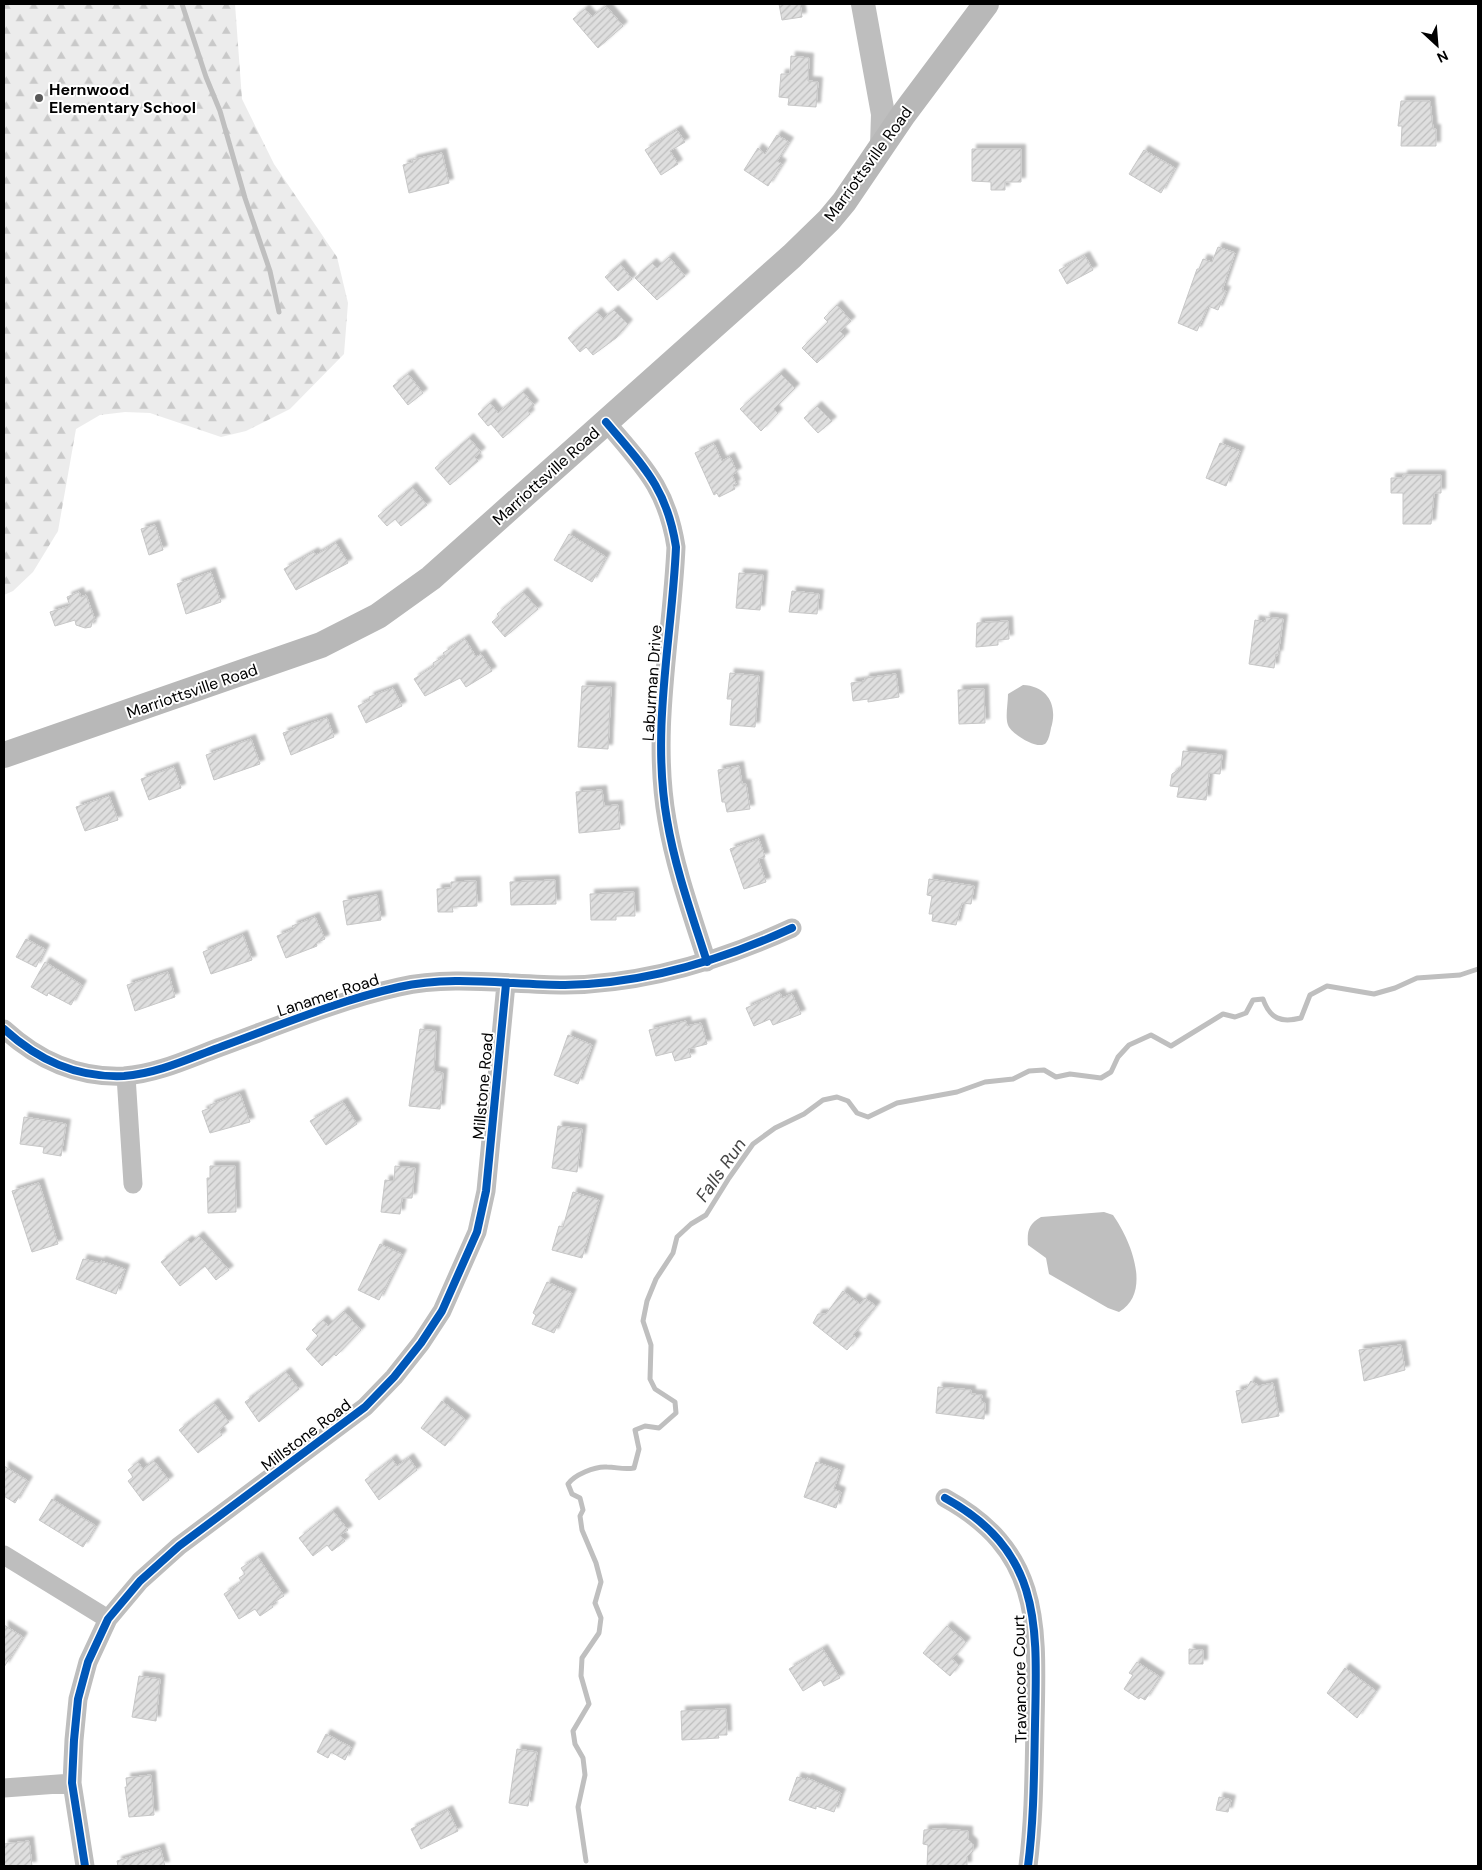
<svg xmlns="http://www.w3.org/2000/svg" width="1482" height="1870" font-family="'DM Sans',sans-serif">
  <style>
    .forest { fill: url(#forest-firs) }
    .water { fill: #bfbfbf }
    .lines { fill: none; stroke-linecap: round; stroke-linejoin: round }
    .stream { stroke: #bfbfbf; stroke-width: 5 }
    .building { fill: url(#building-hatch); stroke: #c7c7c7; filter: url(#shadow) }
    .minor { stroke: #bebebe; stroke-width: 19 }
    .tertiary { stroke: #bebebe; stroke-width: 24 }
    .secondary { stroke: #b8b8b8; stroke-width: 26 }
    .cycleway-casing { stroke: #fff; stroke-width: 11 }
    .cycleway { stroke: #0057b8; stroke-width: 8 }
    .poi-dot { fill: #595959; stroke: #fff; stroke-width: 2 }
    .labels { text-anchor: middle; dominant-baseline: central; stroke-width: 4; stroke-linejoin: round; paint-order: stroke }
    .poi-label { font-size: 16px; font-weight: bold; fill: #000; stroke: #fff; text-anchor: start }
    .street-label { font-size: 16px; fill: #000; stroke: #fff }
    .water-label { font-size: 18px; font-style: italic; fill: #444; stroke: #fff }
  </style>
  <defs>
    <pattern id="forest-firs" width="22" height="20" patternUnits="userSpaceOnUse" patternTransform="scale(1.25)"><rect width="22" height="20" fill="#ececec"/><path d="M5 1l3.5 6h-7zM16 11l3.5 6h-7z" fill="#c9c9c9"/></pattern>
    <pattern id="building-hatch" width="6" height="6" patternUnits="userSpaceOnUse" patternTransform="scale(1.25)"><rect width="6" height="6" fill="#dfdfdf"/><path d="M-1 1l2-2M0 6l6-6M5 7l2-2" fill="none" stroke="#bebebe"/></pattern>
    <filter id="shadow"><feDropShadow dx="4.5" dy="-4.5" stdDeviation="1" flood-color="#0004"/></filter>
  </defs>
  <rect width="100%" height="100%" fill="#fff"/>
  <!-- forest -->
  <path class="forest" d="M4 4H235L242 99 274 164 337 257 348 303 344 354 290 409 246 431 221 437 150 413 125 412 100 415 76 429 58 531 33 572 13 591 4 595Z"/>
  <!-- water -->
  <path class="water" d="M1023 685C1048 686 1058 706 1051 728 1050 733 1049 739 1046 743 1039 751 1011 734 1008 725 1005 717 1008 704 1008 694Z
    M1104 1212 1113 1215C1130 1239 1153 1292 1119 1312L1108 1308 1049 1274 1046 1258 1028 1245C1027 1232 1028 1224 1041 1217Z"/>
  <g class="lines">
    <!-- stream -->
    <path class="stream" d="M182 4 206 77 220 111 245 198 270 271 279 312
      M586 1861 578 1807 585 1775 583 1758 575 1744 573 1731 589 1704 581 1676 582 1658 599 1633 601 1618 595 1603 601 1582 596 1563 582 1530 580 1516 583 1510 580 1498 572 1494 568 1484C574 1475 595 1466 607 1467 617 1467 623 1470 634 1468L639 1449 635 1430 645 1426 659 1428 676 1413 675 1402 655 1389 650 1379 651 1345 643 1321 647 1301 656 1279 673 1253 677 1237 691 1224 706 1215 729 1178 753 1144 775 1128 804 1114 823 1100 837 1097 848 1101 857 1113 868 1117 897 1103 957 1092 985 1082 1013 1079 1029 1071 1044 1070 1056 1077 1070 1074 1101 1078 1111 1072 1118 1057 1129 1045 1151 1035 1171 1046 1223 1014 1235 1017 1246 1013 1253 1000 1263 999C1270 1019 1281 1023 1301 1018L1310 995 1327 986 1374 994 1395 988 1417 978 1460 975 1478 969"/>
  </g>
  <!-- building -->
  <path class="building" d="M779 4H800L802 17 782 20Z
    M606 6 623 26 598 48 573 19 585 9 592 17Z
    M791 56 809 58 808 81 818 82 816 107 788 105 789 98 779 97 781 74H790Z
    M1401 101H1430L1433 129H1436V146H1401L1402 126H1398Z
    M677 130 685 142 670 151 678 164 661 175 645 150Z
    M777 135 789 142 777 161 782 164 768 186 744 170 758 148 765 154Z
    M972 149H1021V182H1005V190H991V182L972 181Z
    M1144 150 1175 168 1161 193 1129 174Z
    M442 153 449 183 409 193 403 165 413 162 412 160Z
    M1218 247 1235 253 1222 290 1226 291 1218 310 1208 306 1197 331 1178 323 1197 269H1199L1203 259 1212 262Z
    M1085 256 1093 270 1067 284 1059 270Z
    M669 257 685 276 657 300 635 278 652 263 657 268Z
    M620 264 632 279 618 291 605 277Z
    M837 305 851 321 840 331 845 336 817 363 802 348 828 322 824 318Z
    M614 310 628 324 616 338 593 355 586 347 580 352 568 338 597 312 603 319Z
    M780 373 795 388 774 409 778 413 761 431 740 409Z
    M408 374 423 393 408 405 393 386Z
    M523 392 534 405 528 411 530 414 503 438 491 424 488 426 478 414 490 403 498 413Z
    M817 406 832 421 818 433 804 418Z
    M469 438 481 452 475 457 478 461 450 485 435 468Z
    M1220 443 1240 451 1226 486 1206 478Z
    M714 444 722 461 730 457 737 472 732 475 736 484 733 485 735 489 719 497 717 493 714 495 695 453Z
    M1403 475H1441V493H1434L1431 524H1403V493H1391V478H1403Z
    M412 487 427 505 401 526 395 519 387 526 378 516Z
    M155 525 163 550 149 555 141 529Z
    M569 534 606 557 592 582 554 560Z
    M336 543 348 563 296 590 284 569 314 552 316 555Z
    M211 572 221 602 186 614 177 584Z
    M739 573 763 575 760 610 736 608Z
    M792 591 819 594 817 614 789 612Z
    M79 592 81 597 86 595 95 620 92 622 91 627 85 628 76 625 75 620 55 626 50 612 70 606 67 597Z
    M523 592 538 609 505 637 492 622 499 616 497 614Z
    M1266 617 1283 619 1278 655 1276 654 1274 668 1249 664 1255 620 1265 622Z
    M1008 621 1009 639 998 640V645L976 647 977 623Z
    M465 639 476 657 481 654 492 671 466 687 460 678 425 696 414 679 434 666 433 663 445 656 443 653Z
    M730 673 759 676 755 727 730 725 732 699H727Z
    M896 674 899 697 868 702V699L853 701 851 683 865 681V678Z
    M582 686 611 687 608 749 578 747Z
    M393 688 402 706 366 723 358 706 370 700 369 697Z
    M984 689 985 723 959 724 958 690Z
    M327 718 334 737 291 755 283 733Z
    M251 739 260 764 214 780 206 755Z
    M1183 751 1222 755 1220 774 1209 773 1206 800 1177 797 1179 787 1170 786 1172 774 1181 768Z
    M739 766 742 784H746L750 809 727 812 725 802H722L718 770Z
    M174 767 181 788 149 800 141 779Z
    M602 790 604 806 618 805 620 829 579 833 576 792Z
    M109 796 118 820 85 831 76 807Z
    M759 839 765 857 758 859 766 882 744 889 730 849Z
    M929 879 974 886 971 904 962 903 956 925 932 921 933 914H929L932 896 927 895Z
    M555 880 556 904 511 905 510 882Z
    M476 881 477 906 452 907 453 912H438L437 889 451 888V882Z
    M634 892 635 916H616V920H591L590 894Z
    M377 895 381 920 347 925 343 901Z
    M315 917 325 939 316 943 317 946 286 958 277 936 294 929 292 926Z
    M243 935 252 960 211 974 203 952Z
    M26 939 45 949 36 967 16 957Z
    M45 962 82 985 71 1005 48 993 47 996 31 987Z
    M168 972 175 997 135 1011 127 985Z
    M780 993 782 998 792 994 801 1014 773 1025 770 1019 754 1026 746 1008Z
    M686 1021 687 1026 701 1023 707 1044 688 1049 691 1057 675 1061 672 1052 656 1056 649 1030Z
    M420 1029 436 1031 434 1071 443 1073 440 1109 409 1106Z
    M568 1035 592 1045 578 1084 554 1075Z
    M240 1094 250 1122 210 1133 202 1111 210 1108V1105Z
    M343 1102 357 1124 326 1145 310 1121Z
    M24 1117 66 1124 61 1156 43 1153 44 1147 20 1144Z
    M558 1126 582 1129 577 1172 552 1168Z
    M210 1166H235L236 1212 208 1213 207 1178H210Z
    M395 1166 415 1168 412 1198H402L400 1214 381 1212 385 1180 394 1181Z
    M39 1183 58 1244 32 1252 12 1191Z
    M573 1192 599 1200 582 1258 552 1250 559 1226 563 1227Z
    M199 1236 229 1270 216 1280 205 1266 180 1286 161 1262 188 1240 191 1243Z
    M380 1244 402 1254 379 1300 358 1290Z
    M83 1259 100 1263 101 1261 125 1269 116 1294 76 1279Z
    M547 1282 572 1293 554 1333 532 1324 536 1315 533 1313Z
    M843 1291 860 1304 865 1298 876 1306 853 1335 857 1338 847 1350 813 1323 818 1314H826Z
    M344 1311 361 1330 336 1356 334 1354 322 1366 306 1349 318 1336 312 1330 323 1320 328 1326Z
    M1401 1345 1405 1370 1364 1381 1359 1350Z
    M286 1372 299 1389 259 1422 245 1402Z
    M1251 1381 1259 1386 1273 1383 1279 1416 1242 1423 1236 1391 1246 1389Z
    M938 1387 971 1390V1394L982 1395 981 1402 985 1403 984 1419 936 1413Z
    M442 1401 466 1420 445 1446 421 1428Z
    M214 1403 229 1422 219 1430 222 1435 198 1453 179 1430Z
    M409 1458 417 1470 379 1500 365 1480 392 1459 397 1466Z
    M154 1461 169 1480 143 1501 128 1481 133 1477 128 1470 138 1462 143 1469Z
    M816 1462 840 1470 834 1489 841 1492 836 1508 804 1497Z
    M4 1466 28 1481 15 1503 4 1496Z
    M52 1499 96 1526 83 1547 39 1520Z
    M333 1511 348 1530 340 1535 345 1541 332 1551 327 1545 313 1556 299 1538Z
    M258 1557 284 1596 271 1604 273 1607 260 1616 255 1609 239 1619 224 1594 242 1582 239 1578 245 1574 241 1568Z
    M4 1625 23 1637 4 1667Z
    M947 1626 966 1642 952 1659 959 1665 950 1676 923 1653Z
    M823 1649 840 1678 824 1686 821 1680 803 1691 789 1669Z
    M1189 1649 1203 1650V1664H1189Z
    M1137 1662 1160 1677 1145 1700 1140 1697 1139 1699 1124 1689 1133 1675 1129 1673Z
    M1345 1668 1376 1691 1357 1718 1327 1693Z
    M139 1676 160 1679 156 1721 132 1717Z
    M726 1709 727 1735H718L719 1738 682 1740 681 1711Z
    M326 1734 351 1747 345 1760 331 1752 328 1758 317 1752Z
    M517 1749 537 1752 528 1806 509 1803Z
    M151 1775 154 1815 129 1817 125 1787H127L126 1778Z
    M797 1777 807 1780V1778L841 1793 834 1812 816 1806V1809L789 1800Z
    M1219 1797 1231 1800 1228 1812 1216 1810Z
    M448 1810 458 1831 421 1849 411 1829Z
    M940 1829 968 1831V1839L973 1844V1851L967 1857V1866H927L928 1845 923 1844 924 1830Z
    M29 1841 32 1866H4V1844Z
    M160 1848 165 1866H118L117 1861Z"/>
  <g class="lines">
    <!-- minor -->
    <path class="minor" d="M606 422C643 466 667 488 676 547 672 638 651 729 667 820 675 868 692 915 707 962
      M4 1029C38 1060 76 1078 124 1076 155 1074 186 1060 215 1049 276 1027 336 1001 399 987 453 975 510 985 565 985 644 984 720 961 792 928
      M126 1076 133 1184
      M945 1498C1043 1552 1037 1626 1035 1725 1034 1772 1034 1819 1028 1866
      M4 1555 108 1619
      M4 1788 72 1783
      M85 1866 72 1783 74 1740 78 1699 88 1662 108 1619 140 1581 179 1546 365 1407 394 1377 421 1343 442 1311 477 1232 486 1191 506 984"/>
    <!-- tertiary -->
    <path class="tertiary" d="M863 4 883 114 882 146"/>
    <!-- secondary -->
    <path class="secondary" d="M4 755 321 645 378 616 431 578 792 256 829 220 844 202 903 115 986 4"/>
    <defs>
      <path id="cycleway" d="M606 422C643 466 667 488 676 547 672 638 651 729 667 820 675 868 692 915 707 962
        M4 1029C38 1060 76 1078 124 1076 155 1074 186 1060 215 1049 276 1027 336 1001 399 987 453 975 510 985 565 985 644 984 720 961 792 928
        M945 1498C1043 1552 1037 1626 1035 1725 1034 1772 1034 1819 1028 1866
        M85 1866 72 1783 74 1740 78 1699 88 1662 108 1619 140 1581 179 1546 365 1407 394 1377 421 1343 442 1311 477 1232 486 1191 506 984"/>
    </defs>
    <!-- cycleway casing -->
    <use href="#cycleway" class="cycleway-casing"/>
    <!-- cycleway -->
    <use href="#cycleway" class="cycleway"/>
  </g>
  <!-- markers -->
  <circle class="poi-dot" cx="39" cy="98" r="5"/>
  <g class="labels">
    <!-- poi labels -->
    <g class="poi-label">
      <text x="49" y="89">Hernwood<tspan x="49" dy="18">Elementary School</tspan></text>
    </g>
    <!-- street labels -->
    <g class="street-label">
      <text transform="translate(868 164) rotate(-54)">Marriottsville Road</text>
      <text transform="translate(546 476) rotate(-42)">Marriottsville Road</text>
      <text transform="translate(652 683) rotate(-86)">Laburman Drive</text>
      <text transform="translate(192 691) rotate(-19)">Marriottsville Road</text>
      <text transform="translate(328 995) rotate(-18)">Lanamer Road</text>
      <text transform="translate(483 1086) rotate(-85)">Millstone Road</text>
      <text transform="translate(306 1435) rotate(-37)">Millstone Road</text>
      <text transform="translate(1020 1679) rotate(-91)">Travancore Court</text>
    </g>
    <!-- water labels -->
    <g class="water-label">
      <text transform="translate(721 1170) rotate(-55)">Falls Run</text>
    </g>
  </g>
  <!-- border -->
  <rect width="1482" height="1870" fill="none" stroke="#000000" stroke-width="10"/>
  <!-- north arrow -->
  <g transform="translate(1437 45) rotate(154)" stroke="#ffffff" stroke-width="4" paint-order="stroke">
  <path d="M0-4L9 19L0 12L-9 19Z" fill="#000000"/>
  <text y="-8" font-size="14" font-weight="bold" text-anchor="middle" fill="#000000">N</text>
  </g>
</svg>
